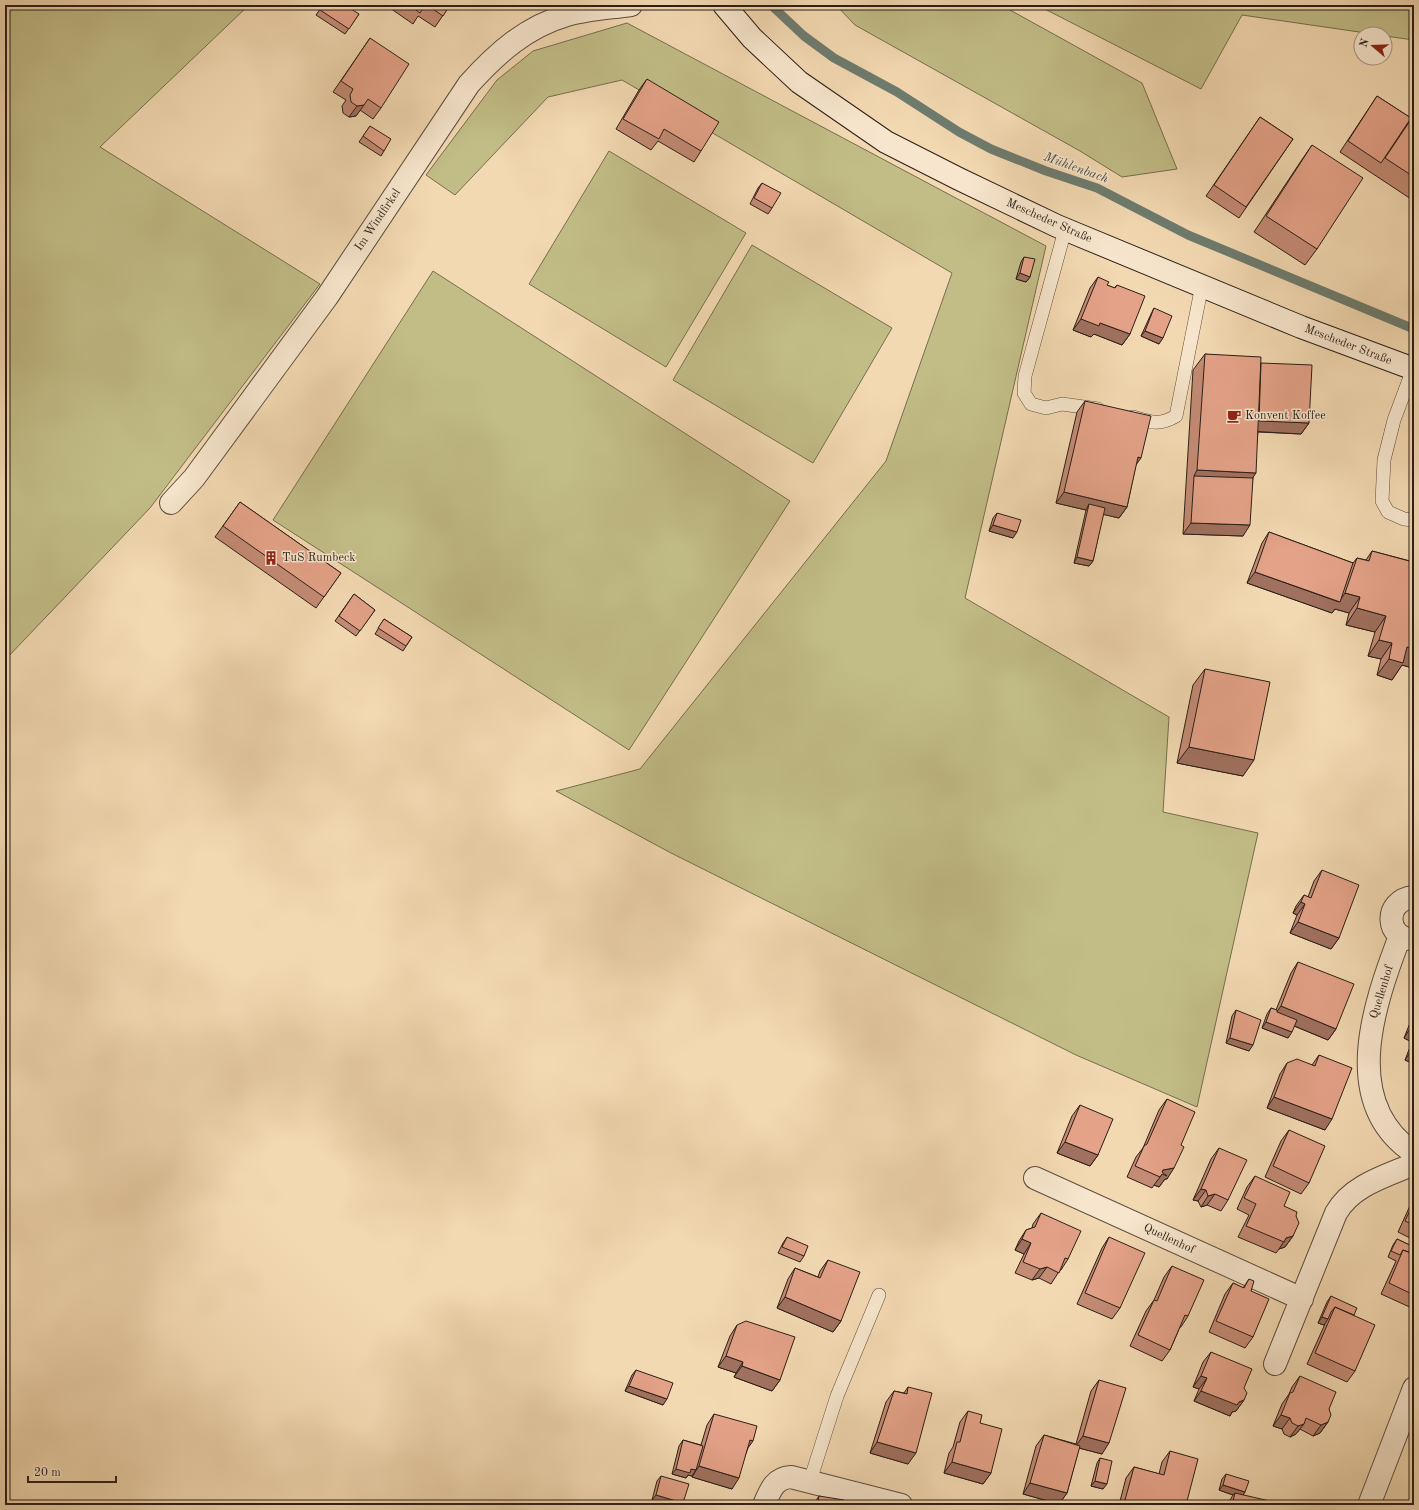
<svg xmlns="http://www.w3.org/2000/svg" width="1419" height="1510" font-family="'Old Standard TT',serif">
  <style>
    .green { fill: #c2bd87; stroke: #766e4e }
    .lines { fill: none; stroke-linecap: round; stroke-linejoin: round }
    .stream { stroke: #6e7c6f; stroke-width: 9 }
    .lane-casing { stroke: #5d4d3d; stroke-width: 14 }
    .street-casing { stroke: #5d4d3d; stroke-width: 24 }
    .secondary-casing { stroke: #2b1e16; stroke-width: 24 }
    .lane { stroke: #f7e6cd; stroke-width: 13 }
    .street { stroke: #f7e6cd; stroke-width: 22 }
    .secondary { stroke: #f7e6cd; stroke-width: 22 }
    .wall { fill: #c48b75; stroke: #2b1e16 }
    .shaded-wall { fill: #a0715f; stroke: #2b1e16 }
    .building { fill: #e4a288; stroke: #2b1e16 }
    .labels { text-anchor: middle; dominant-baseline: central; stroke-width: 3; stroke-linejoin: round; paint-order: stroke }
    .street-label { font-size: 12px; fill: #2b1e16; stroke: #f7e6cd }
    .poi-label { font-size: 12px; fill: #2b1e16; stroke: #f7e6cd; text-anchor: start }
    .water-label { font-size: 13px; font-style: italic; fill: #4d4d42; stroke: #f7e6cd }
  </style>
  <rect width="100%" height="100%" fill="#f3d9b2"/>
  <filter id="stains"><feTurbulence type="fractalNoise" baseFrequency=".005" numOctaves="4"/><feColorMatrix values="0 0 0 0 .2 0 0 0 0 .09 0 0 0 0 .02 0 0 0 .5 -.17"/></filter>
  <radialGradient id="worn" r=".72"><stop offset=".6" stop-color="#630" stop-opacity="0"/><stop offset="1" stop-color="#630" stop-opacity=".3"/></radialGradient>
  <!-- green -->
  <path class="green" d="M5 5H249L100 147 320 284 150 508 5 660Z
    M836 5H1001L1142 83 1177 169 1122 177 1080 151 855 25Z
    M1037 5H1414V40L1385 36V34H1373L1242 15 1201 89Z
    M627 23 1046 246 965 598 1169 717 1163 812 1258 833 1197 1107 1076 1055 671 853 556 791 640 769 886 461 952 273 622 80 548 97 455 195 426 175 497 80 533 51Z
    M609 151 746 233 666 367 529 284Z
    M752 245 892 328 813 463 673 380Z
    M433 271 790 501 629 750 273 520Z"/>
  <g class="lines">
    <!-- stream -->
    <path class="stream" d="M771 5 804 36 834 58 897 92 959 132 991 149 1046 171 1097 188 1188 235 1414 329"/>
    <defs>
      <path id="lane" d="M552 5 568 14
        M1065 230 1025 376 1024 393 1031 404 1046 408 1062 404 1098 409
        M1413 369 1394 420 1384 460 1382 501 1388 512 1404 519 1414 520
        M1133 417C1150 422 1159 426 1176 416L1202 285
        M810 1481 837 1396 879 1295"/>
      <path id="street" d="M171 503 194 478 327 297 469 84C497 53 526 27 567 15 587 9 610 8 631 5
        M1414 897C1382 900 1386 941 1414 939
        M1400 936C1374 1004 1339 1103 1414 1153
        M1035 1178 1302 1299
        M1275 1364 1336 1213C1352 1185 1386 1176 1414 1164
        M764 1505C770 1491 774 1478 791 1477L901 1505
        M1369 1505 1414 1388"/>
      <path id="secondary" d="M724 5 752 38 799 82 886 142 959 179 1057 226 1301 327 1414 369"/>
    </defs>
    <!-- lane casing -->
    <use href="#lane" class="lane-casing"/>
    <!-- street casing -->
    <use href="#street" class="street-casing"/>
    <!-- secondary casing -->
    <use href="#secondary" class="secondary-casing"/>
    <!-- lane -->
    <use href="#lane" class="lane"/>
    <!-- street -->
    <use href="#street" class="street"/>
    <!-- secondary -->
    <use href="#secondary" class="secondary"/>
  </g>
  <!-- wall -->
  <path class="wall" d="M323 5 359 14 345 34 316 15Z
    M392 5H450L435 27 418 16 413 24 390 8Z
    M370 38 381 108 373 119 360 110 356 116 349 117 343 113 342 106 346 100 333 92Z
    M647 79 701 151 694 162 658 141 651 150 616 129 639 90Z
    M1377 96 1411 118 1414 114V201L1340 152Z
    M1260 117 1293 139 1239 218 1206 196Z
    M370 126 384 151 381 156 359 142Z
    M1312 145 1317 249 1305 265 1254 232 1301 161Z
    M762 183 772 208 768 214 750 204 758 188Z
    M1024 257 1030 277 1026 282 1016 279 1021 262Z
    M1098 277 1107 285 1114 288 1117 285 1130 334 1122 345 1094 334 1091 337 1073 330 1090 288Z
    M1154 308 1159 344 1141 336 1151 314Z
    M1205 354 1261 363 1309 423 1301 434 1258 432 1253 478 1243 536 1183 534 1193 370Z
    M1085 401 1136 464 1127 507 1119 518 1103 514 1093 561 1089 566 1074 563 1086 510 1056 503 1077 412Z
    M240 502 341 573 316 608 215 537Z
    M997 513 1013 538 989 531 993 518Z
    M1269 532 1353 563 1357 558 1366 560 1372 551 1410 561 1414 555V660L1409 667 1402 665 1392 680 1377 675 1381 659 1368 656 1375 632 1346 625 1349 613 1335 609 1332 613 1247 583 1262 543Z
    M354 594 375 610 356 636 335 621Z
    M384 619 412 637 403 651 375 634Z
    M1205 669 1243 776 1177 763 1193 685Z
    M1322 870 1339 938 1331 949 1290 933 1297 915 1293 913 1296 906 1304 895 1308 897 1314 881Z
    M1298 962 1336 1029 1328 1040 1294 1026 1288 1038 1262 1028 1267 1014 1271 1008 1276 1010 1291 973Z
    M1236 1010 1249 1051 1226 1043 1232 1016Z
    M1414 1013V1064L1405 1060 1412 1042 1404 1038Z
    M1319 1055 1325 1130 1267 1108 1280 1074 1287 1063 1312 1065Z
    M1167 1099 1181 1145 1167 1179H1165L1159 1187 1154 1185 1152 1188 1127 1177 1136 1157 1143 1148 1159 1110Z
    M1080 1105 1098 1155 1090 1166 1057 1153 1072 1116Z
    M1289 1130 1309 1183 1301 1194 1265 1177 1281 1141Z
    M1219 1148 1228 1200 1221 1211 1207 1205 1201 1207 1198 1201 1193 1200 1211 1159Z
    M1255 1176 1284 1206 1296 1216 1293 1236 1285 1247 1279 1249 1276 1253 1238 1237 1249 1215 1237 1209 1247 1187Z
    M1414 1197V1240L1398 1232Z
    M1041 1213 1068 1259 1061 1270H1060L1051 1284 1039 1278 1032 1280 1015 1273 1024 1254 1015 1250 1019 1241 1026 1230 1032 1228 1033 1224Z
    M787 1237 804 1256 800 1262 778 1253 783 1243Z
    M1109 1237 1120 1308 1112 1319 1077 1304 1102 1248Z
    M1397 1239 1414 1247V1309L1381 1294 1396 1261 1388 1257 1393 1245Z
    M828 1260 841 1321 833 1332 777 1308 788 1279 795 1268 818 1277 820 1271Z
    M1172 1266 1188 1316 1181 1327H1180L1170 1350 1162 1361 1130 1346 1146 1311 1154 1300 1164 1277Z
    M1249 1279 1251 1291 1253 1337 1245 1348 1209 1332 1225 1294 1233 1283 1243 1288Z
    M1331 1296 1354 1315 1355 1371 1347 1382 1307 1364 1325 1324 1324 1325 1318 1323 1327 1302Z
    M737 1325 780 1380 772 1391 734 1377 736 1373 718 1367 730 1336Z
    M1211 1352 1244 1388V1400L1236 1411 1232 1412 1230 1416 1194 1401 1199 1389 1193 1387 1203 1362Z
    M636 1370 663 1405 625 1391 632 1375Z
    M1300 1376 1329 1409 1328 1422 1320 1433 1313 1436 1300 1429 1296 1434 1290 1437 1284 1434 1282 1429 1273 1426 1282 1404 1289 1394 1292 1387Z
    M1099 1380 1102 1454 1079 1448 1067 1493 1059 1504 1023 1494 1036 1446 1044 1435 1076 1444 1091 1391Z
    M908 1387V1464L870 1453 886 1402 894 1391 904 1393Z
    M968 1411 991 1473 983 1484 944 1473 949 1453 953 1447 960 1422Z
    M714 1414 748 1448 732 1489 692 1477V1476L688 1475 686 1478 672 1474 679 1446 683 1440 701 1445 707 1425Z
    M1170 1451 1186 1505H1119L1126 1478 1134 1467 1159 1474 1162 1462Z
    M1100 1458 1103 1489 1091 1486 1097 1463Z
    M1226 1474 1245 1492 1243 1495 1273 1505H1227L1233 1495 1219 1490 1222 1479Z
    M661 1476 681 1505H668L652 1500 657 1481Z
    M819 1496 844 1505H804L807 1501 815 1502Z"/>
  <!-- shaded-wall -->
  <path class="shaded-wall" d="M364 105 356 116 349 117 357 106Z
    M1020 273 1030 277 1026 282 1016 279Z
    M1081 319 1100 323 1130 334 1122 345 1094 334 1091 337 1073 330Z
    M1145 331 1163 338 1159 344 1141 336Z
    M1255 420 1309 423 1301 434 1248 431Z
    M1138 457 1141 458 1133 469Z
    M1197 470 1256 473 1245 489 1194 476Z
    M1064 492 1127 507 1119 518 1088 511 1089 504 1086 510 1056 503Z
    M1191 523 1250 525 1243 536 1183 534Z
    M993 525 1017 532 1013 538 989 531Z
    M1077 557 1093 561 1089 566 1074 563Z
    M1255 572 1339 602 1345 593 1360 597 1349 613 1335 609 1332 613 1247 583Z
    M1357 608 1386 616 1375 632 1346 625Z
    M1379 640 1392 643 1381 659 1368 656Z
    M1407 647 1414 649V660L1409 667 1402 665 1392 680 1377 675 1389 659Z
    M1189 747 1254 760 1243 776 1177 763Z
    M1301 902 1305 904 1297 915 1293 913Z
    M1298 922 1339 938 1331 949 1290 933Z
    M1281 1006 1336 1029 1328 1040 1273 1017Z
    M1266 1022 1292 1032 1288 1038 1262 1028Z
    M1411 1027 1414 1028V1039L1412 1042 1404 1038Z
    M1230 1038 1253 1045 1249 1051 1226 1043Z
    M1409 1054 1414 1057V1064L1405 1060Z
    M1274 1097 1332 1119 1325 1130 1267 1108Z
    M1065 1142 1098 1155 1090 1166 1057 1153Z
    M1174 1168 1167 1179H1165L1159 1187 1154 1185 1160 1177 1163 1170Z
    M1201 1189 1206 1190 1198 1201 1193 1200Z
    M1215 1194 1207 1205 1201 1207 1208 1196Z
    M1293 1236 1285 1247 1279 1249 1286 1238Z
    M1022 1239 1031 1243 1024 1254 1015 1250Z
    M1047 1267 1039 1278 1032 1280 1040 1269Z
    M785 1297 841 1321 833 1332 777 1308Z
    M1322 1317 1328 1319 1324 1325 1318 1323Z
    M726 1356 743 1362 736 1373 718 1367Z
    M742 1366 780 1380 772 1391 734 1377Z
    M1201 1376 1207 1378 1199 1389 1193 1387Z
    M629 1386 667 1399 663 1405 625 1391Z
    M1201 1391 1239 1402 1244 1400 1236 1411 1232 1412 1230 1416 1194 1401Z
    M1281 1415 1290 1418 1282 1429 1273 1426Z
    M1328 1422 1320 1433 1313 1436 1321 1425Z
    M1304 1424 1296 1434 1290 1437 1298 1426Z
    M1083 1436 1109 1443 1102 1454 1075 1447Z
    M750 1440 753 1441 745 1452Z
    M877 1442 916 1453 908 1464 870 1453Z
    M952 1462 991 1473 983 1484 944 1473Z
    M699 1466 739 1478 732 1489 692 1477Z
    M676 1469H691L696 1470 692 1476 688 1475 686 1478 672 1474Z
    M1095 1481 1107 1484 1103 1489 1091 1486Z
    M1030 1483 1067 1493 1059 1504 1023 1494Z
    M1223 1485 1245 1492 1241 1497 1235 1493 1233 1495 1219 1490Z
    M656 1495 683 1503 681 1505H668L652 1500Z
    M1125 1500 1144 1505H1121Z"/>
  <!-- building -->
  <path class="building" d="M323 5H345L359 14 349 29 320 10Z
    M409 5H425L420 13Z
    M427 5H450L443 16Z
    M370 38 409 64 381 108 368 99 364 105 357 106 351 102 350 95 353 89 341 81Z
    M647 79 719 122 701 151 664 129 659 139 623 119Z
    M1377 96 1411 118 1381 163 1348 141Z
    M1414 115V177L1385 158Z
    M1260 117 1293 139 1246 207 1214 185Z
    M370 126 391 139 384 151 363 136Z
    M1312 145 1363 178 1317 249 1266 216Z
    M762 183 781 193 772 208 754 198Z
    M1024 257 1035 259 1030 277 1020 273Z
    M1098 277 1109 282 1107 285 1115 288 1117 285 1145 296 1130 334 1100 323 1099 326 1081 319Z
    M1154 308 1172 316 1163 338 1145 331Z
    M1205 354 1261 357 1256 473 1197 470Z
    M1261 363 1312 365 1309 423 1259 421Z
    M1085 401 1151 416 1141 458 1138 457 1127 507 1064 492Z
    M1194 476 1253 478 1250 525 1191 523Z
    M240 502 341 573 324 597 223 526Z
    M1089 504 1105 508 1093 561 1077 557Z
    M997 513 1021 520 1017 532 993 525Z
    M1269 532 1353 563 1340 602 1255 572Z
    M1372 551 1413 562 1414 559V649L1407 647 1403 663 1389 659 1392 643 1379 640 1386 616 1357 608 1360 597 1345 593 1357 558 1369 561Z
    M354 594 375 610 360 631 339 616Z
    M384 619 412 637 406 646 378 628Z
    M1205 669 1270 682 1254 760 1189 747Z
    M1322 870 1359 885 1339 938 1298 922 1305 904 1301 902 1304 895 1311 898Z
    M1298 962 1354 984 1336 1029 1281 1006Z
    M1271 1008 1277 1010V1012L1297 1020 1292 1032 1266 1022Z
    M1236 1010 1261 1020 1253 1045 1230 1038Z
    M1414 1021V1028L1411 1027Z
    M1414 1041V1057L1409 1054Z
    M1319 1055 1352 1068 1332 1119 1274 1097 1287 1063 1297 1059 1315 1066Z
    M1167 1099 1195 1112 1181 1145 1184 1147 1174 1168 1163 1170 1162 1172 1167 1176 1162 1174 1160 1177 1135 1166 1144 1146 1147 1144Z
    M1080 1105 1113 1119 1098 1155 1065 1142Z
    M1289 1130 1325 1146 1309 1183 1273 1166Z
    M1219 1148 1247 1160 1228 1200 1215 1194 1208 1196 1206 1190 1201 1189Z
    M1255 1176 1290 1192 1284 1206 1297 1212 1296 1216 1299 1223 1293 1236 1286 1238 1284 1242 1246 1226 1256 1204 1244 1198Z
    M1414 1202V1225L1405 1221Z
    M1041 1213 1081 1231 1068 1259 1065 1258 1059 1273 1047 1267 1040 1269 1023 1262 1031 1243 1022 1239 1026 1230 1035 1227Z
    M787 1237 808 1246 804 1256 782 1247Z
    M1109 1237 1145 1253 1120 1308 1085 1293Z
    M1397 1239 1414 1247V1254L1403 1250 1400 1255 1391 1251Z
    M1403 1250 1414 1254V1295L1389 1283Z
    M828 1260 860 1272 841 1321 785 1297 795 1268 820 1278Z
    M1172 1266 1204 1280 1188 1316 1185 1315 1170 1350 1138 1335 1154 1300 1157 1301Z
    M1249 1279 1254 1281 1251 1291 1269 1299 1253 1337 1216 1321 1233 1283 1244 1288Z
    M1331 1296 1357 1308 1354 1315 1335 1307 1331 1312 1328 1319 1322 1317Z
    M1335 1307 1375 1325 1355 1371 1315 1353Z
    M746 1321 795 1337 780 1380 742 1366 743 1362 726 1356 737 1325Z
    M1211 1352 1252 1369 1244 1388 1247 1393 1244 1400 1239 1402 1237 1405 1201 1391 1207 1378 1201 1376Z
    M636 1370 673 1383 667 1399 629 1386Z
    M1300 1376 1336 1392 1329 1409 1331 1415 1328 1422 1321 1425 1306 1418 1304 1424 1298 1426 1292 1423 1290 1418 1281 1415 1290 1393 1293 1392Z
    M1099 1380 1126 1388 1109 1443 1083 1436Z
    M908 1387 932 1393 916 1453 877 1442 894 1391 907 1394Z
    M968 1411 982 1415 980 1423 1002 1429 991 1473 952 1462 957 1442H960Z
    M714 1414 757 1426 753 1441 750 1440 739 1478 699 1466Z
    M1044 1435 1080 1446 1067 1493 1030 1483Z
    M683 1440 703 1446 696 1470 691 1469 690 1473 676 1469Z
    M1170 1451 1198 1459 1186 1505H1144L1125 1500 1134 1467 1164 1475Z
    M1100 1458 1112 1461 1107 1484 1095 1481Z
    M1226 1474 1249 1481 1245 1492 1223 1485Z
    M661 1476 689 1484 683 1503 656 1495Z
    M1235 1493 1274 1502 1273 1505H1232Z
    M819 1496 844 1500V1505H806L807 1501 818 1503Z
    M1202 1502 1212 1505H1201Z"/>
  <!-- icons -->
  <defs>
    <symbol id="cafe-bare" viewBox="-9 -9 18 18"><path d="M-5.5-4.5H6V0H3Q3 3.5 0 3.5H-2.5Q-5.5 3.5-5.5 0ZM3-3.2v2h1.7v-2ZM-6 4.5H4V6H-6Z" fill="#8f2418" stroke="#f7e6cd" stroke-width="2.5" paint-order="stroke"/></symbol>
    <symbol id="building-bare" viewBox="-9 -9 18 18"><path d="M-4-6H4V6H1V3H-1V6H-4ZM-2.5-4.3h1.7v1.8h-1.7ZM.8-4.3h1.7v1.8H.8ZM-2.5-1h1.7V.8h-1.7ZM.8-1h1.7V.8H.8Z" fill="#8f2418" stroke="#f7e6cd" stroke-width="2.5" paint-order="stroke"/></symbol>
  </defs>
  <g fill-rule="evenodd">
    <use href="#cafe-bare" x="1224" y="406" width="20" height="20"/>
    <use href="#building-bare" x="261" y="548" width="20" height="20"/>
  </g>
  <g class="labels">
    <!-- street labels -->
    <g class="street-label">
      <text transform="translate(378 220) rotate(-56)">Im Windfirkel</text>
      <text transform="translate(1049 221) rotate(24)">Mescheder Straße</text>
      <text transform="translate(1348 345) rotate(21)">Mescheder Straße</text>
      <text transform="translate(1382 992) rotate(-73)">Quellenhof</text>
      <text transform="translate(1169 1239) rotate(25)">Quellenhof</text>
    </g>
    <!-- poi labels -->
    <g class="poi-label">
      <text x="1245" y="416">Konvent Koffee</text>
      <text x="282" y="558">TuS Rumbeck</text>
    </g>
    <!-- water labels -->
    <g class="water-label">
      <text transform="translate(1076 168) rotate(20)">Mühlenbach</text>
    </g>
  </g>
  <!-- margin -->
  <rect width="1419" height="1510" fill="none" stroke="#f3d9b2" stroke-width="20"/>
  <rect x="6" y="6" width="1407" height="1498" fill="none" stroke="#2b1e16" stroke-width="2"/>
  <rect x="10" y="10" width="1399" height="1490" fill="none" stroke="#2b1e16"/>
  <!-- north arrow -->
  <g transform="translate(1373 46) rotate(289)"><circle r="19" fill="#f7e6cd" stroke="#a59684"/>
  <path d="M0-3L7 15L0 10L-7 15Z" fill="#8f2418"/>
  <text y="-6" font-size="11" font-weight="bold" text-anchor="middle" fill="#2b1e16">N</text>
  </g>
  <!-- scale -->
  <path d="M28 1476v6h88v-6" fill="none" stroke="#2b1e16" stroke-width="2"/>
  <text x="34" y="1476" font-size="12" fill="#2b1e16" stroke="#f7e6cd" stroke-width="3" paint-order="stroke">20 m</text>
  <rect width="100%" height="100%" filter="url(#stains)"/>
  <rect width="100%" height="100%" fill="url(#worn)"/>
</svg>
